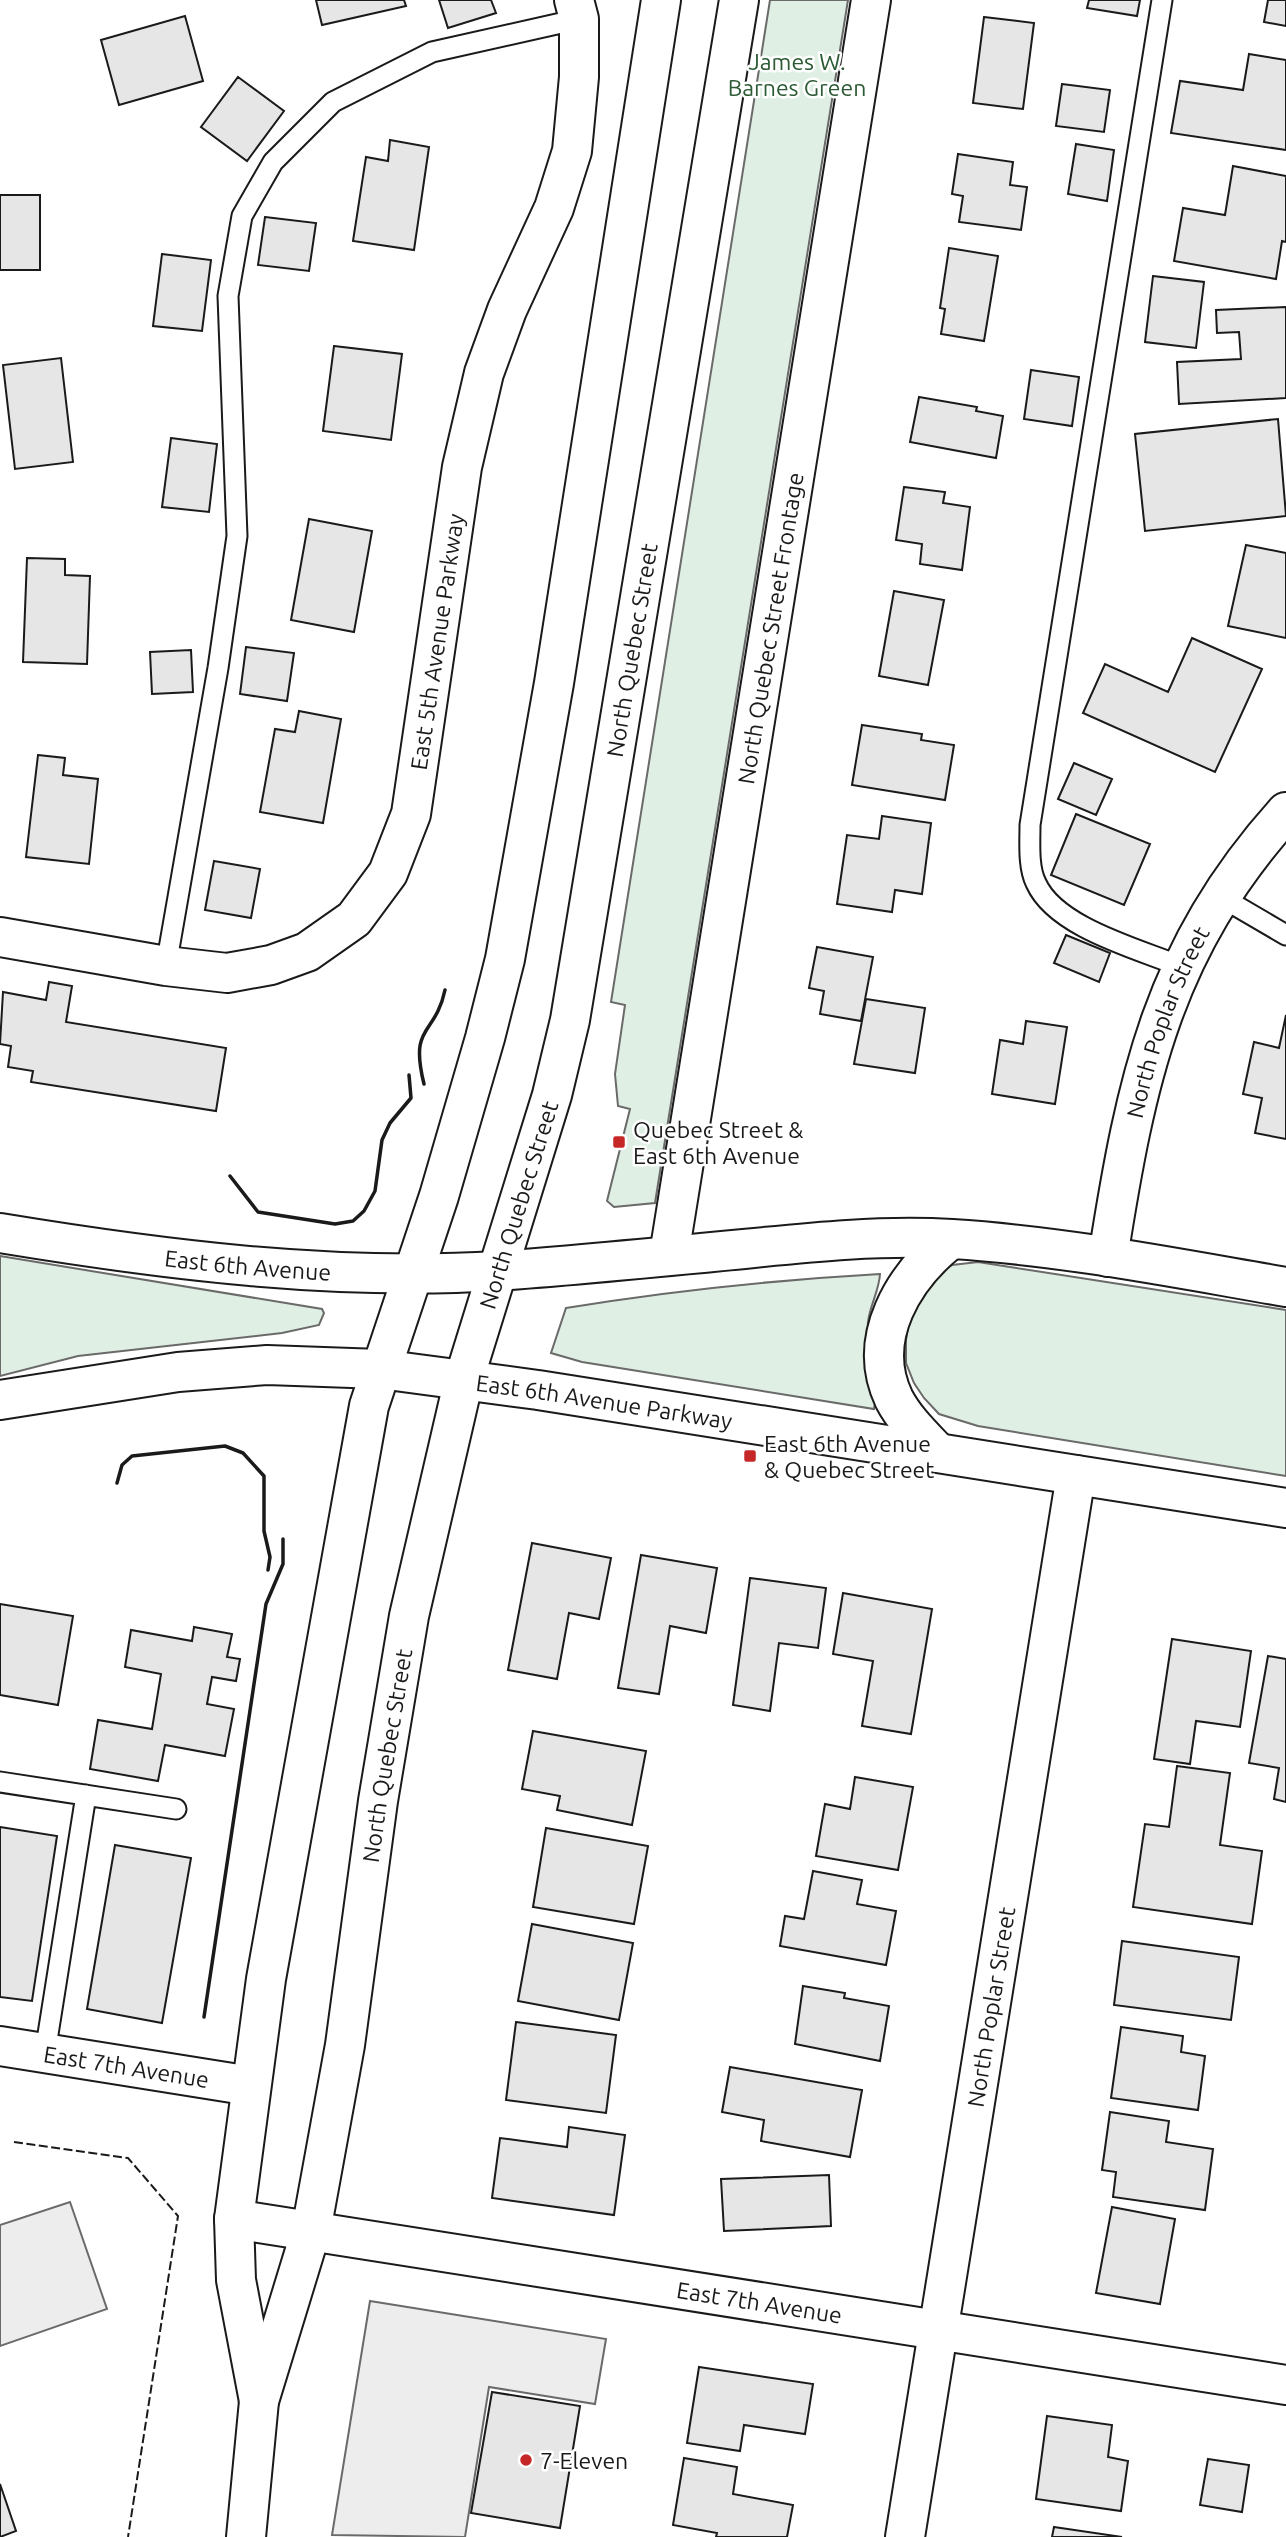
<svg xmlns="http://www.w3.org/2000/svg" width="1286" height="2537" font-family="Ubuntu,sans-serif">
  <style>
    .green { fill: #e0efe3; stroke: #6a6a6a; stroke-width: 2 }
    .parking { fill: #ededed; stroke: #6a6a6a; stroke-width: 2 }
    .building { fill: #e6e6e6; stroke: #1a1a1a; stroke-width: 2 }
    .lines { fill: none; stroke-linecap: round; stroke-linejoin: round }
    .lane-casing { stroke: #1a1a1a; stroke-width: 23 }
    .street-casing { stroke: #1a1a1a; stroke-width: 42 }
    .secondary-casing { stroke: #1a1a1a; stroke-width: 42 }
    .lane { stroke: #fff; stroke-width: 19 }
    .street { stroke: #fff; stroke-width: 38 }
    .secondary { stroke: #fff; stroke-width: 38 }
    .fence { stroke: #1a1a1a; stroke-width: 2; stroke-dasharray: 9 3.5; stroke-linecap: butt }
    .wall { stroke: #1a1a1a; stroke-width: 3.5 }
    .poi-dot { fill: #c62828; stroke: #fff; stroke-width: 2.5 }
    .labels { text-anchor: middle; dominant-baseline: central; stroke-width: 5; stroke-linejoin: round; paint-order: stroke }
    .park-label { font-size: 23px; fill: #2b5a34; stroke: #fff }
    .street-label { font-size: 23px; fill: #1a1a1a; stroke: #fff }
    .poi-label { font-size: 23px; fill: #1a1a1a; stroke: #fff; text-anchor: start }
  </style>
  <rect width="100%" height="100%" fill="#fff"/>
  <!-- green -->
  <path class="green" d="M770 0H848L655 1203 614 1207 607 1201 630 1109 618 1106 615 1074 625 1005 611 1002Z
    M0 1256 322 1309 324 1313 319 1325 282 1333 78 1356 0 1376Z
    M978 1262 1286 1310V1476L978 1426 939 1414 924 1398 914 1383 906 1363V1340L910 1313 934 1274 952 1265Z
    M880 1274C879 1291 870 1305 868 1322 866 1351 881 1381 874 1409L582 1362 551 1353 566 1308C670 1291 774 1280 880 1274Z"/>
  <!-- parking -->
  <path class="parking" d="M70 2202 107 2309 0 2346V2225Z
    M370 2301 606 2339 595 2404 489 2387 465 2537 332 2535Z"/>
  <!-- building -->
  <path class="building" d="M316 0H404L406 6 322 25Z
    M439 0H491L496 13 448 28Z
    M1089 0H1140L1137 16 1087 8Z
    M1268 0H1286V26L1264 22Z
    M185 16 203 81 119 105 101 40Z
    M984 17 1034 23 1023 109 973 103Z
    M1249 54 1286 60V150L1171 133 1180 81 1243 90Z
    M238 77 284 111 247 161 201 127Z
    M1062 84 1110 90 1104 132 1056 126Z
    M390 140 429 147 414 250 353 241 366 157 388 161Z
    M1076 144 1114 150 1107 201 1068 194Z
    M958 154 1013 162 1010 185 1027 187 1021 230 959 222 963 196 952 194Z
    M1233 166 1286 176V242L1282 241 1276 279 1174 261 1183 208 1225 215Z
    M0 195H40V270H0Z
    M265 217 316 223 309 271 258 265Z
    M949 248 998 256 984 341 941 334 945 309 940 308Z
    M162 254 211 260 202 331 153 326Z
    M1153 276 1204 282 1196 348 1145 342Z
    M1286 307V398L1179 404 1177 362 1241 359 1239 332 1217 333 1216 310Z
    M334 346 402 354 391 440 323 431Z
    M61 358 73 462 15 469 3 365Z
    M1031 370 1079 377 1072 426 1024 419Z
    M919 397 977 407 976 411 1003 416 996 458 910 442Z
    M1278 419 1286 516 1145 531 1135 434Z
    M171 438 217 444 209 512 162 507Z
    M904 487 945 492 943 503 970 507 962 570 920 564 922 544 896 540Z
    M309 519 372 531 354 632 291 620Z
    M1246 545 1286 553V638L1228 626Z
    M27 558 65 559V575L90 576 87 664 23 662Z
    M894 591 944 600 928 685 879 676Z
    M1192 638 1262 669 1215 772 1083 713 1105 664 1168 692Z
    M246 647 294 653 287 701 240 694Z
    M191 650 193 692 152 694 150 652Z
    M299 711 341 719 323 823 260 812 275 729 295 732Z
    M862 725 922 734 921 740 954 745 945 800 852 785Z
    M38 755 65 758 63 775 98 779 89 864 26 857Z
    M1074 763 1112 779 1096 815 1058 799Z
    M1076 814 1150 844 1124 905 1051 875Z
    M882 816 931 823 922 894 895 890 892 912 837 904 847 835 879 839Z
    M214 861 260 869 251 918 205 910Z
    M1066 935 1110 953 1099 982 1054 963Z
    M817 947 873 957 861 1021 820 1014 824 991 809 988Z
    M49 982 72 986 66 1022 226 1048 216 1111 31 1082 33 1071 8 1067 11 1046 0 1044 3 992 46 1000Z
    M866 999 925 1008 915 1073 854 1064Z
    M1286 1015V1139L1255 1133 1262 1098 1243 1094 1254 1042 1279 1048Z
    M1026 1021 1067 1027 1055 1104 992 1094 1000 1040 1023 1044Z
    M532 1543 611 1558 599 1619 569 1613 557 1679 508 1670Z
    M641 1555 717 1568 706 1633 670 1626 659 1694 618 1688Z
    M750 1578 826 1588 818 1648 779 1643 770 1711 733 1705Z
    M843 1593 932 1609 911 1734 862 1726 873 1661 833 1654Z
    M0 1604 73 1616 58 1705 0 1695Z
    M194 1627 232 1634 227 1657 240 1659 236 1681 212 1677 207 1704 234 1709 225 1756 165 1745 158 1781 90 1769 98 1720 152 1729 161 1674 125 1667 131 1630 192 1641Z
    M1172 1639 1251 1651 1240 1727 1196 1721 1190 1764 1154 1759Z
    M1268 1656 1286 1659V1802L1274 1799 1279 1768 1249 1763Z
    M533 1731 646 1751 632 1825 557 1810 560 1796 522 1789Z
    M1177 1766 1230 1773 1220 1845 1262 1851 1252 1924 1133 1907 1145 1824 1169 1827Z
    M855 1777 913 1787 898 1870 816 1856 825 1804 850 1809Z
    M0 1827 57 1836 32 2001 0 1997Z
    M546 1828 648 1846 634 1924 533 1907Z
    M115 1845 191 1858 162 2023 87 2009Z
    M813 1871 862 1880 857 1904 896 1911 886 1965 780 1946 785 1916 804 1919Z
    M532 1924 633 1943 619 2020 518 2001Z
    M1122 1941 1239 1957 1231 2020 1114 2005Z
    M803 1986 845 1993 844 1998 889 2006 880 2061 795 2044Z
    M516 2022 616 2035 606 2113 506 2100Z
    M1121 2027 1183 2036 1181 2052 1205 2056 1198 2110 1111 2098Z
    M730 2067 862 2090 850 2157 761 2141 764 2120 722 2112Z
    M1110 2112 1169 2121 1166 2142 1213 2149 1205 2210 1113 2197 1116 2172 1102 2170Z
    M569 2127 625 2135 614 2215 492 2198 500 2138 567 2147Z
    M829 2175 831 2226 724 2231 721 2179Z
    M1112 2207 1175 2219 1160 2304 1096 2293Z
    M699 2367 813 2384 805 2434 744 2425 740 2451 687 2443Z
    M492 2392 580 2406 560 2528 471 2513Z
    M1047 2416 1112 2425 1108 2457 1128 2461 1121 2511 1036 2499Z
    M684 2458 737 2467 733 2494 793 2505 787 2537H716L717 2533 673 2525Z
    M1208 2459 1249 2465 1242 2512 1200 2505Z
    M0 2484 16 2531 0 2537Z
    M1054 2527 1122 2537H1052Z"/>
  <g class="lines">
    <defs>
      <path id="lane" d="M1162 0 1030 825C1030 843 1028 867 1036 883 1056 928 1139 949 1182 967
        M1221 897 1286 935
        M166 966 218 668 237 536 228 296 242 216 273 162 333 102 432 52 579 19
        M0 1782 176 1809
        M45 2053 86 1795"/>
      <g id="street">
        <path id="s1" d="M0 937 166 966 227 973 271 965 307 952 354 919 388 873 411 814 462 467 484 373 507 310 554 208 572 151 579 77V19L574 0"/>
        <path id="s2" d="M669 1255 871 0"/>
        <path id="s3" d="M1108 1257C1136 1080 1162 950 1286 812"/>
        <path id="s4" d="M0 2046 251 2086"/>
        <path id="s5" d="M234 2219 1286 2385"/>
        <path id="s6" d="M905 2537 1076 1475"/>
      </g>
      <g id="secondary">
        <path id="s7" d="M0 1233C164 1260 332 1281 498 1271 580 1265 662 1257 744 1249 813 1242 882 1235 952 1239 1064 1246 1175 1268 1286 1287"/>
        <path id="s8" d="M0 1400 178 1372 267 1365 380 1369 538 1390 1286 1508"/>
        <path d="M938 1453C922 1436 905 1420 894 1399 865 1338 904 1276 951 1239"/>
        <path d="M259 2401 236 2280 234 2219 266 1979 369 1406 439 1196 485 1038 505 959 554 683 661 0"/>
        <path id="s9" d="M246 2537 259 2401 311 2231 345 2045 378 1801 409 1616 464 1379 552 1095 570 1020 739 0"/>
      </g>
    </defs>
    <!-- lane casing -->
    <use href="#lane" class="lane-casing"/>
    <!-- street casing -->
    <use href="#street" class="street-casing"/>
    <!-- secondary casing -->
    <use href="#secondary" class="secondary-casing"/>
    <!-- lane -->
    <use href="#lane" class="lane"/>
    <!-- street -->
    <use href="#street" class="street"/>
    <!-- secondary -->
    <use href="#secondary" class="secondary"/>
    <!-- fence -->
    <path class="fence" d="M14 2142 128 2158 178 2216 128 2537"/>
    <!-- wall -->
    <path class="wall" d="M424 1084C409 1023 435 1037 445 990
      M230 1176 258 1212 335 1224 353 1221 364 1211 375 1191 382 1140 390 1123 411 1098 409 1075
      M117 1483 122 1465 132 1456 225 1446 243 1453 264 1476V1531L270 1557 268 1570
      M204 2017 266 1604 283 1564V1539"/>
  </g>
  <!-- markers -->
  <g class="poi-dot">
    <rect x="612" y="1135" width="14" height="14" rx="3.5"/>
    <rect x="743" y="1449" width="14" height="14" rx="3.5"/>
    <circle cx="526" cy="2460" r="7"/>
  </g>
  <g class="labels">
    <!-- park labels -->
    <g class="park-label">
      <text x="797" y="61">James W.<tspan x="797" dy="26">Barnes Green</tspan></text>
    </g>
    <!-- street labels -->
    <g class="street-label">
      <text stroke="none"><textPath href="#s2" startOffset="635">North Quebec Street Frontage</textPath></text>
      <text stroke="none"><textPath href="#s1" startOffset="665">East 5th Avenue Parkway</textPath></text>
      <text stroke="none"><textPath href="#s9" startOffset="1930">North Quebec Street</textPath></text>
      <text stroke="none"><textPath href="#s3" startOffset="243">North Poplar Street</textPath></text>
      <text stroke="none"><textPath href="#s9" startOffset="1363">North Quebec Street</textPath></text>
      <text stroke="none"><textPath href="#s7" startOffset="250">East 6th Avenue</textPath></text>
      <text stroke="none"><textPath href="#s8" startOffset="609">East 6th Avenue Parkway</textPath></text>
      <text stroke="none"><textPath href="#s9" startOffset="796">North Quebec Street</textPath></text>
      <text stroke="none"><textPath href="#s6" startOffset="537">North Poplar Street</textPath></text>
      <text stroke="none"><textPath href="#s4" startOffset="128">East 7th Avenue</textPath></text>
      <text stroke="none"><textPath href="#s5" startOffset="532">East 7th Avenue</textPath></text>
    </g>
    <!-- poi labels -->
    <g class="poi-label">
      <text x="633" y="1129">Quebec Street &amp;<tspan x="633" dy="26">East 6th Avenue</tspan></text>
      <text x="764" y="1443">East 6th Avenue<tspan x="764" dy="26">&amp; Quebec Street</tspan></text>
      <text x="540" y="2460">7-Eleven</text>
    </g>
  </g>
</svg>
